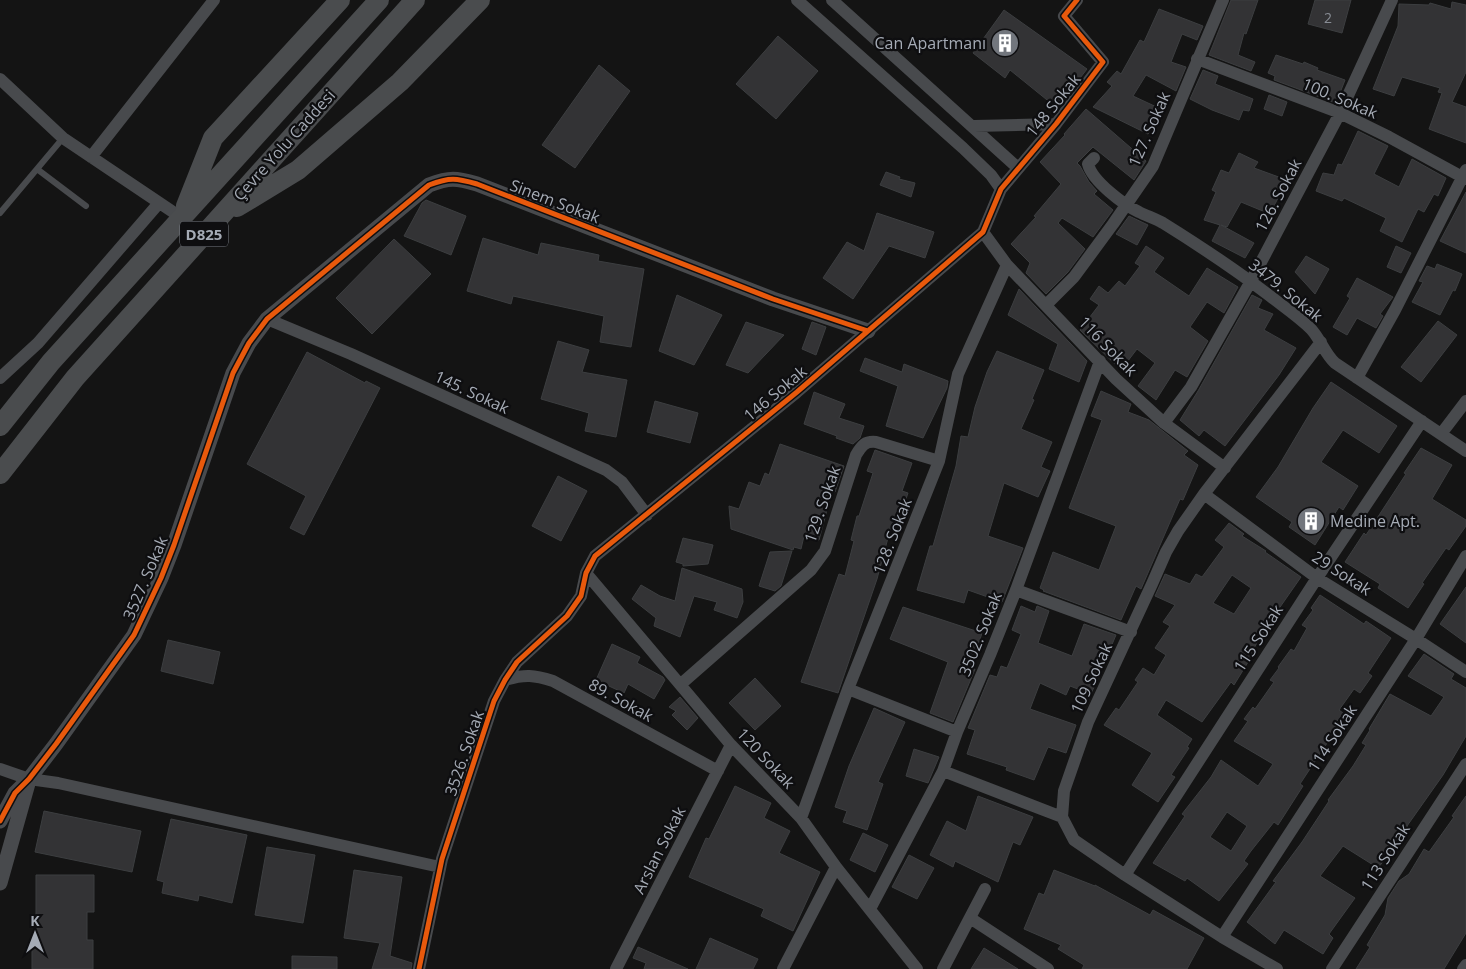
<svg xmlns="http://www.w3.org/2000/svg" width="1466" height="969" font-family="'Open Sans',sans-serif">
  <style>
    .building { fill: #333335; stroke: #3c3e40; fill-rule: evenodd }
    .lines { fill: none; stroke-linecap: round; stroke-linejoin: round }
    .service { stroke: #484a4d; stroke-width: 6 }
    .minor { stroke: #484a4d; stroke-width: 12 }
    .tertiary { stroke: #484a4d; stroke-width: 15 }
    .trunk { stroke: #4a4c4e; stroke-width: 20 }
    .cycleway-casing { stroke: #0e0e10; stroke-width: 8 }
    .cycleway { stroke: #e8590c; stroke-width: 5 }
    .labels { text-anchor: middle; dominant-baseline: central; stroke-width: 4.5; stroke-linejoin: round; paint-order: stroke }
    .number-label { font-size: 14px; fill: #888d95 }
    .shield { fill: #0e0e10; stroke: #787c84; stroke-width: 1 }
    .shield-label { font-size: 15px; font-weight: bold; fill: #a5abb5 }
    .poi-label { font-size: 16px; fill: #a5abb5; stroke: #0e0e10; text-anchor: end }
    .street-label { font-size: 16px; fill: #a5abb5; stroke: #0e0e10 }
  </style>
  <rect width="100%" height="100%" fill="#141414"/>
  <!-- building -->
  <path class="building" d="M1231 0H1258L1246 34 1244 33 1238 55 1255 62 1251 71 1209 55Z
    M1315 0H1351L1342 33 1308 24Z
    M1452 2 1466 5V72L1452 102 1466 107V143L1429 129 1442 93 1438 92 1440 88 1402 77 1394 96 1373 89 1398 26 1399 4 1429 5 1430 3 1451 9Z
    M1159 9 1203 26 1197 40 1182 34 1171 62 1186 67 1176 91 1146 75 1133 96 1163 110 1148 134 1093 107 1112 86 1107 82 1117 71 1121 74 1140 40 1144 42Z
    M1004 10 1087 69 1057 108 1010 70 1005 78 973 53Z
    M778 36 818 71 776 119 736 84Z
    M1276 55 1303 64 1304 62 1318 68 1317 70 1345 80 1336 103 1274 80 1275 76 1268 73Z
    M599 65 630 91 575 168 542 145Z
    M1203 70 1218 76 1215 84 1253 99 1249 111 1243 110 1239 120 1212 110 1190 99Z
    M1269 95 1287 102 1282 116 1264 109Z
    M1086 109 1146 161 1134 180 1093 147 1077 163 1080 166 1089 182 1097 191 1094 194 1113 210 1093 237 1062 218 1058 223 1085 249 1068 272 1046 294 1026 273 1030 263 1011 244 1036 217 1034 216 1061 184 1040 162 1065 135 1064 134Z
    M1358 131 1388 146 1374 174 1399 187 1412 159 1446 178 1438 196 1434 194 1424 212 1418 209 1402 242 1380 231 1386 218 1344 198 1342 201 1316 191 1323 173 1334 175 1338 164 1342 165Z
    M1239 153 1258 162 1254 168 1287 180 1270 214 1241 202 1227 227 1221 225 1254 243 1245 258 1212 241 1220 225 1204 220 1216 192 1212 190 1221 170 1229 173Z
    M886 172 900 177 899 179 915 183 911 197 880 185Z
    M1466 192V253L1440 241Z
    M426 200 466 216 451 255 404 236 422 203Z
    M877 213 934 232 925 258 889 246 853 299 823 278 847 242 864 251Z
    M1129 216 1148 225 1137 245 1116 234Z
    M483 238 538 255 541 243 599 255 598 261 644 269 631 347 600 342 604 316 513 296 511 304 467 291Z
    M394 239 431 274 372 334 336 298Z
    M1146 246 1164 258 1154 272 1189 296 1207 268 1238 287 1224 313 1207 302 1190 327 1208 341 1187 377 1175 370 1156 400 1138 386 1155 363 1137 349 1121 370 1080 330 1099 305 1090 299 1099 286 1108 293 1119 281 1125 286 1140 266 1135 263Z
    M1396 246 1411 253 1401 273 1387 267Z
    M1306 256 1329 269 1315 294 1295 272Z
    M1437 264 1462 274 1455 291 1453 290 1440 315 1412 302 1423 282 1419 281 1427 266 1435 269Z
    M1357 278 1393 297 1380 314 1383 316 1376 328 1357 318 1347 335 1333 327 1350 298 1347 296Z
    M1019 289 1087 361 1079 382 1049 369 1058 344 1008 315Z
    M677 295 722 315 694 365 659 351Z
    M1252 295 1262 300 1258 308 1273 314 1264 330 1296 348 1279 375 1225 446 1204 430 1199 436 1180 420 1198 391Z
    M1438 321 1457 335 1421 382 1401 367Z
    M746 322 784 335 748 373 726 365Z
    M812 322 826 327 816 355 802 349Z
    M558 341 589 350 582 372 627 380 616 437 585 431 589 413 541 399Z
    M997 351 1044 370 1032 399 1034 400 1021 429 1052 442 1041 467 1050 471 1038 497 1004 483 988 536 1023 548 1002 602 968 590 964 603 917 590 930 546H933L956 466 961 436 968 437 975 407 987 372Z
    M307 352 365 383 366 381 380 388 304 535 290 528 306 496 247 464Z
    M865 358 902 372 904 364 948 381 947 388 923 438 886 426 898 386 860 371Z
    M1331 382 1397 426 1379 453 1343 430 1321 462 1358 486 1343 510 1339 507 1315 545 1289 527 1292 522 1256 497 1278 467 1313 408Z
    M1101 391 1131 404 1128 412 1149 420 1188 451 1184 455 1198 465 1183 500 1180 499 1141 589 1136 586 1121 620 1043 591 1044 590 1040 588 1053 552 1099 570 1116 526 1069 508 1102 420 1091 416Z
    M814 392 845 404 839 418 864 426 860 438 853 444 836 438 837 436 804 424Z
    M655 401 698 413 690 443 647 432Z
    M780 444 844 466 835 492 832 491 819 540 804 536 801 549 794 547 793 550 731 529 729 506 739 509 749 482 760 486 765 473 769 475Z
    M1421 448 1452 465 1432 499 1466 520V526L1449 550 1446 548 1422 583 1424 584 1408 608 1378 588 1380 584 1345 562 1364 533 1366 535 1406 474 1404 473Z
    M875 450 912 463 902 491 908 493 897 525 892 523 877 579 838 693 801 682 839 574 845 576 854 541 851 540 857 516H859L873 473 867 471Z
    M558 476 587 491 561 541 532 526Z
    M1229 523 1244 534 1242 536 1266 551 1265 552 1301 577 1278 610 1254 648 1256 649 1234 685 1231 682 1202 722 1166 700 1157 715 1192 739 1187 747 1189 748 1171 775 1175 777 1158 802 1132 785 1152 753 1104 725 1116 708 1119 710 1138 682 1135 680 1143 668 1154 675 1166 655 1155 648 1170 626 1163 622 1175 605 1155 596 1165 574 1190 584 1196 574 1202 577 1224 547 1215 540ZM1232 575 1251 588 1234 614 1213 603Z
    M683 538 713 545 708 564 683 566V564L676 562Z
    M792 551 781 586 775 591 759 586 770 552Z
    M682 568 742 589 743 602 737 618 714 610 717 602 694 596 680 637 654 626 656 618 632 599 641 585 660 596 675 601Z
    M1466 587V643L1440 624Z
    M1320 595 1364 624 1366 621 1391 638 1368 673 1372 676 1360 693 1354 689 1339 710 1343 713 1334 725 1337 728 1300 784 1303 786 1278 825 1274 822 1251 851 1244 861 1248 864 1219 901 1187 878 1185 881 1153 863 1185 816 1182 814 1211 777 1221 760 1258 786 1273 764 1234 741 1248 721 1244 719 1253 707 1255 709 1274 682 1270 680 1279 668 1278 667 1291 649 1294 651 1307 628 1302 625 1313 610 1311 608ZM1227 812 1247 826 1231 851 1210 837Z
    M1021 606 1035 612 1037 606 1049 611 1038 643 1072 656 1084 624 1116 635 1091 694 1070 686 1066 695 1040 683 1030 709 1076 725 1066 753 1048 747 1034 780 1006 770 1007 767 967 754 975 730 968 728 990 675 997 677 1001 666 1007 668 1021 634 1012 630Z
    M903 607 982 633 971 668 975 669 953 722 930 713 948 662 890 639Z
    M168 640 220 652 213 684 161 671Z
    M612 644 640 657 637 663 663 677 665 680 654 699 628 684 624 693 596 680Z
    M1424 654 1454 674 1451 679 1466 688V736L1443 775 1407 826 1408 827 1396 845 1378 868 1343 846 1320 876 1355 898 1329 934 1333 938 1323 954 1284 930 1275 944 1247 922 1276 882 1273 881 1302 842 1329 801 1328 800 1353 766 1366 745 1362 743 1370 730 1369 729 1390 694 1431 716 1444 697 1408 676Z
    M755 678 781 706 755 730 729 703Z
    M680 697 698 718 687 730 672 715 676 711 669 707Z
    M874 708 905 722 878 782 883 784 867 830 843 822 847 811 835 807 849 766Z
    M914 749 939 757 928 783 906 776Z
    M735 786 771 803 764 818 790 831 779 853 820 872 793 931 761 916 764 909 689 877 706 838 709 839Z
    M978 796 1033 817 1020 845 1013 842 998 882 955 861 953 867 930 855 947 821 966 831Z
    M1466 796V933L1444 969H1356L1370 947 1367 945 1385 915 1388 898 1399 881 1409 874 1424 849 1429 852 1454 817 1452 816Z
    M44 811 141 831 132 872 35 852Z
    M171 819 247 835 232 903 199 895 198 901 162 893 164 882 157 880Z
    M863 833 888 845 875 872 850 860Z
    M267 847 315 855 303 923 255 915Z
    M909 855 934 868 917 899 892 887Z
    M354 870 402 877 390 956 412 963 411 969H372L380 943 344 938Z
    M1054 870 1095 886V885L1150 915 1153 910 1204 938 1187 969H1082L1084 965 1058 949 1061 945 1024 929 1039 893 1044 895Z
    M36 875H94V912H87V940H93V969H32V940H36Z
    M710 938 758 959 753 969H696Z
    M638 947 688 969H644L646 963 633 958Z
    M984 948 1018 969H971Z
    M292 956 337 957V969H292Z"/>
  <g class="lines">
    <!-- service -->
    <path class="service" d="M37 169 86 206
      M0 213 63 138"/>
    <!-- minor -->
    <path class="minor" d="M797 0 963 148 991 175 1001 189
      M832 0 1018 168
      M1197 59 1340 113 1389 137 1466 179
      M0 79 63 138 182 218
      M974 126 1056 124
      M91 157 214 0
      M1094 158 1088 164C1092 181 1124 205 1139 212 1147 216 1156 219 1163 223 1200 246 1236 270 1270 296 1284 307 1299 317 1311 329 1321 340 1325 354 1335 363L1466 451
      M983 232 1007 265 1116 379 1164 423 1225 468
      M1046 305 1074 277 1113 224 1153 166 1223 0
      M267 319 351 354 606 470 622 482 647 515
      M0 378 38 343 159 203
      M1357 378 1395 310 1466 170
      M1164 423 1191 387 1251 281 1340 113 1392 0
      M1441 434 1466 401
      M1204 494 1317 578 1416 639 1466 672
      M586 573 731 745 801 818 836 867 917 969
      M1016 590 1131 632
      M505 680C525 674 534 675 553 681L718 771
      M681 684 811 570 825 551 856 455C862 445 865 441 876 442L939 461
      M848 689 957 732
      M0 769 29 779 58 783 440 867
      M943 771 1062 817
      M801 818 848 689 939 461 958 374 1007 265
      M1125 875 1317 578 1422 421
      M870 909 943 771 957 732 990 655 1016 590 1100 361
      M970 918 1048 969
      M1222 937 1416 639 1466 556
      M419 969 442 859 494 701 505 680 517 662 567 616 581 596 586 573 595 556 797 392 983 232 1001 189 1056 124 1103 62 1064 16 1077 0
      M616 969 731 745
      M783 969 836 867
      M943 969 985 889
      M1277 969 1222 937 1125 875 1074 840 1062 817 1064 791 1088 722 1152 584 1166 552 1178 531 1204 494 1321 342
      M1332 969 1466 764
      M1463 969 1466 965"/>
    <!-- tertiary -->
    <path class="tertiary" d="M0 821 15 793 29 779 56 744 134 635 161 578 174 545 233 373 249 343 267 319 429 185C450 177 456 178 477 184L773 299 868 331
      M0 883 29 780"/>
    <!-- trunk -->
    <path class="trunk" d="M186 206 213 138 340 0
      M237 207 298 170 400 82 480 0
      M0 426 51 362 379 0
      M0 474 75 378 415 0"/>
    <defs>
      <path id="cycleway" d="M0 821 15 793 29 779 56 744 134 635 161 578 174 545 233 373 249 343 267 319 429 185C450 177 456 178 477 184L773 299 868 331
        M419 969 442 859 494 701 505 680 517 662 567 616 581 596 586 573 595 556 797 392 983 232 1001 189 1056 124 1103 62 1064 16 1077 0"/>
    </defs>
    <!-- cycleway casing -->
    <use href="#cycleway" class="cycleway-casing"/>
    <!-- cycleway -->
    <use href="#cycleway" class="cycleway"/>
  </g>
  <!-- icons -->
  <defs>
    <symbol id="building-disc" viewBox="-11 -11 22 22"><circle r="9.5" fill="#72767d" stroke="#0e0e10"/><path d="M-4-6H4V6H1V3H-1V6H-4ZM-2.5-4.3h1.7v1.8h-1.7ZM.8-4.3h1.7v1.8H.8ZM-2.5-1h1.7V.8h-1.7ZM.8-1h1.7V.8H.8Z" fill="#fff"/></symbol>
  </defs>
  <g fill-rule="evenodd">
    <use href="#building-disc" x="989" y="27" width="32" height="32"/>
    <use href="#building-disc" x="1295" y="505" width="32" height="32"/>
  </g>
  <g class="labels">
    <!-- number labels -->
    <g class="number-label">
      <text x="1328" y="17">2</text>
    </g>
    <!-- shield labels -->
    <rect class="shield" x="180" y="221.5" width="48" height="25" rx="4"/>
    <g class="shield-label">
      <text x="204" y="234">D825</text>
    </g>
    <!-- poi labels -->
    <g class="poi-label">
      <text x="986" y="43">Can Apartmanı</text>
      <text x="1330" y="521" text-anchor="start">Medine Apt.</text>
    </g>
    <!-- street labels -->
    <g class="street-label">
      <text transform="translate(1340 98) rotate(23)">100. Sokak</text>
      <text transform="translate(1053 105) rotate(-51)">148 Sokak</text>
      <text transform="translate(1149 129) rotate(-66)">127. Sokak</text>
      <text transform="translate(284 145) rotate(-48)">Çevre Yolu Caddesi</text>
      <text transform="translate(1278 195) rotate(-62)">126. Sokak</text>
      <text transform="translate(555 201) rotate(21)">Sinem Sokak</text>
      <text transform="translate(1286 290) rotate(39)">3479. Sokak</text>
      <text transform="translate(1108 346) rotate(46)">116 Sokak</text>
      <text transform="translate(472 392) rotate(25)">145. Sokak</text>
      <text transform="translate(775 393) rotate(-40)">146 Sokak</text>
      <text transform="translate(822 504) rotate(-71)">129. Sokak</text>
      <text transform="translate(892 536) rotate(-69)">128. Sokak</text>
      <text transform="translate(1342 573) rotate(33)">29 Sokak</text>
      <text transform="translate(145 578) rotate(-67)">3527. Sokak</text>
      <text transform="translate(980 634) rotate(-68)">3502. Sokak</text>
      <text transform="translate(1258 638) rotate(-57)">115 Sokak</text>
      <text transform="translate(1091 678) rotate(-65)">109 Sokak</text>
      <text transform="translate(621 700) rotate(29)">89. Sokak</text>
      <text transform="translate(1332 738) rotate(-57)">114 Sokak</text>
      <text transform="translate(464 753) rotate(-71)">3526. Sokak</text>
      <text transform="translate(766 758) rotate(47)">120 Sokak</text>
      <text transform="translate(659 850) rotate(-63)">Arslan Sokak</text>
      <text transform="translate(1385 857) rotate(-57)">113 Sokak</text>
    </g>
  </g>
  <!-- north arrow -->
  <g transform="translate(35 934)" stroke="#0e0e10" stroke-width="4" paint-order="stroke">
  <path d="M0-4L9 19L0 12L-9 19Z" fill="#a5abb5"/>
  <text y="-8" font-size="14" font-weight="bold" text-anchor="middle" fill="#a5abb5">K</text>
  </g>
</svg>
